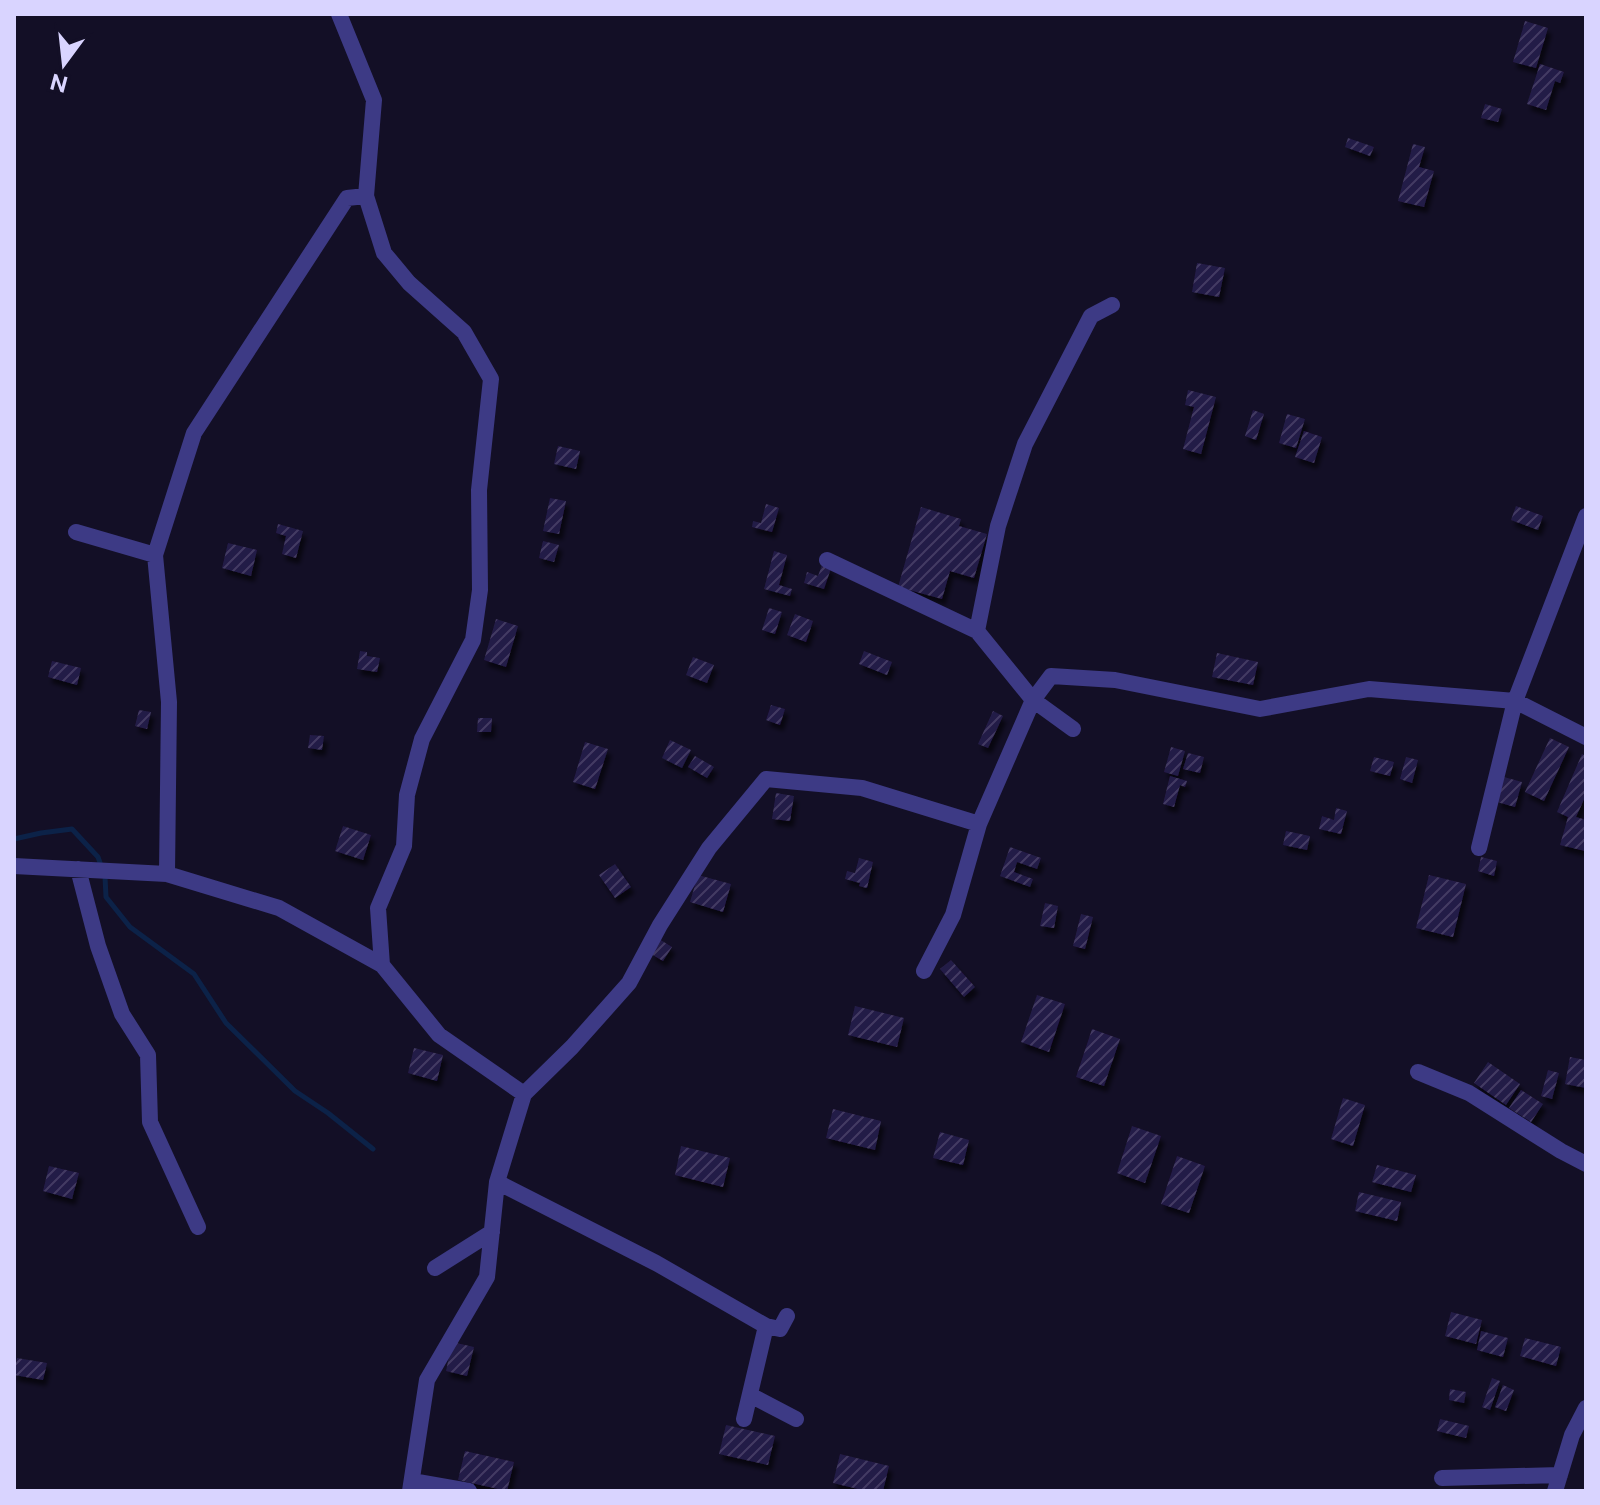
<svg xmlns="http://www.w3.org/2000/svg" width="1600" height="1505" font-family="'Public Sans',sans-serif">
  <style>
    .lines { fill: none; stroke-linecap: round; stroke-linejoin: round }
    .stream { stroke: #0c2248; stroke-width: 5 }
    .building { fill: url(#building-hatch); filter: url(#shadow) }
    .minor { stroke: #3d3a85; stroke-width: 16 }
  </style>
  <defs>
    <pattern id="building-hatch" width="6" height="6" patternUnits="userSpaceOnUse" patternTransform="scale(2)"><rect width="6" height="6" fill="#241b47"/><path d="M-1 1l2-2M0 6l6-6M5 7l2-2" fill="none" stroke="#433b63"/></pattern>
    <filter id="shadow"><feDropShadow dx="3.5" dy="6" stdDeviation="2" flood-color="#0009"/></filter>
  </defs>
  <rect width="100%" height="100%" fill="#130f26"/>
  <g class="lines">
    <!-- stream -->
    <path class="stream" d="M14 839 41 833 72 829 98 857 105 877 106 897 130 927 194 974 226 1023 295 1091 328 1113 373 1149"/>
  </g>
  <!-- building -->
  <path class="building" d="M1525 21 1548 28 1536 68 1513 62Z
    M1540 64 1564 72 1560 83 1555 81 1546 110 1527 104Z
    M1485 104 1502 109 1498 122 1481 118Z
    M1348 138 1374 147 1370 156 1345 147Z
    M1413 144 1425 147 1419 167 1434 171 1424 207 1398 201Z
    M1197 263 1225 268 1219 297 1192 292Z
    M1188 390 1216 397 1201 454 1183 449 1194 407 1185 405Z
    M1253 410 1264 414 1256 440 1245 436Z
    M1287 414 1305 419 1296 448 1279 443Z
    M1304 431 1322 437 1314 463 1295 457Z
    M558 446 580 451 576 469 554 464Z
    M550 498 566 501 559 534 543 531Z
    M766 504 779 508 772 532 752 527 753 521 761 523Z
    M1516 506 1543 516 1538 530 1511 520Z
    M921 507 961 519 959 526 987 534 974 578 950 571 942 599 898 587Z
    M278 524 303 531 296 558 282 554 286 536 276 533Z
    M543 541 559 545 554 562 539 558Z
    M228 543 257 550 251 576 222 568Z
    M774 551 787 555 779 585 792 589 790 596 764 589Z
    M822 565 831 568 824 589 804 583 807 572 818 576Z
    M769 608 782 612 775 634 762 630Z
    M795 614 813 621 806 642 787 635Z
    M496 619 518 626 506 667 484 660Z
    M360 651 367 652V656L380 658 377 672 357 669Z
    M864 651 892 662 887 675 859 664Z
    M1217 653 1258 662 1253 685 1212 677Z
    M693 657 714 665 707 683 686 675Z
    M52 661 81 668 77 685 48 677Z
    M771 705 785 709 780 725 766 720Z
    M139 710 151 712 147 729 135 726Z
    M993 711 1003 716 988 748 978 744Z
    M478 718H492L491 732H477Z
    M310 735 324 736 322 750 308 748Z
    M1550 738 1569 747 1544 801 1525 792Z
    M670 740 691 750 682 768 662 758Z
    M585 742 608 749 595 789 573 782Z
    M1171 747 1185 751 1178 776 1164 772Z
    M1188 753 1204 757 1200 773 1183 769Z
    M1582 754 1586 756V795L1576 817 1586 820 1585 851 1560 845 1568 817 1557 812Z
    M695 756 714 767 707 778 688 767Z
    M1374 757 1394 762 1390 776 1370 771Z
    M1406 757 1418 760 1412 783 1400 779Z
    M1170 776 1187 781 1185 787 1180 785 1174 807 1163 804Z
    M1504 777 1522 782 1515 807 1497 802Z
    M776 793 794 796 790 821 772 819Z
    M1336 808 1347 811 1341 834 1319 829 1322 816 1334 820Z
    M343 826 371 835 363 860 335 851Z
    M1286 831 1310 836 1307 850 1283 845Z
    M1010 847 1041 858 1037 869 1017 862 1014 872 1033 879 1030 887 1000 876Z
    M1481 857 1497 861 1494 876 1478 871Z
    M859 858 873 862 867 888 859 886 860 883 845 879 847 871 855 873Z
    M615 864 631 887 615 898 599 875Z
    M698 875 731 884 723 912 690 902Z
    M1429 875 1466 884 1453 937 1416 928Z
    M1045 903 1058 906 1054 928 1040 926Z
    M1081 914 1093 917 1085 949 1073 946Z
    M659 939 672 947 663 961 651 954Z
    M951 960 975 987 964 997 940 969Z
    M1037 995 1065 1004 1049 1052 1021 1042Z
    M855 1006 904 1018 897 1047 848 1035Z
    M1092 1029 1120 1039 1104 1086 1076 1077Z
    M414 1048 443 1055 437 1081 408 1073Z
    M1570 1057 1586 1060V1088L1565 1084Z
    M1488 1062 1520 1084 1506 1105 1474 1083Z
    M1548 1070 1559 1073 1552 1099 1541 1096Z
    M1521 1090 1543 1104 1531 1122 1509 1108Z
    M1343 1098 1365 1105 1353 1146 1331 1139Z
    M833 1109 881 1121 875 1150 826 1138Z
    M1132 1126 1161 1136 1145 1183 1117 1173Z
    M940 1132 969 1140 963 1165 933 1158Z
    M681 1146 730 1158 723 1187 675 1175Z
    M1177 1156 1205 1166 1189 1213 1161 1204Z
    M1377 1165 1416 1175 1411 1192 1372 1182Z
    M49 1166 79 1173 72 1199 43 1191Z
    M1359 1192 1401 1202 1397 1221 1355 1211Z
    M1451 1312 1482 1320 1476 1344 1445 1336Z
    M1481 1331 1508 1338 1503 1357 1477 1350Z
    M1525 1338 1561 1347 1556 1366 1520 1356Z
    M452 1342 474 1347 467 1376 446 1371Z
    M17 1358 47 1363 43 1380 14 1375Z
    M1492 1378 1500 1381 1490 1410 1482 1407Z
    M1503 1385 1514 1390 1506 1411 1495 1407Z
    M1450 1389 1466 1392 1464 1403 1449 1400Z
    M1440 1419 1469 1426 1466 1438 1437 1431Z
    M726 1425 775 1436 768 1465 719 1454Z
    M465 1451 514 1462 507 1491 458 1480Z
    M840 1454 889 1466 883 1491H866L833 1483Z"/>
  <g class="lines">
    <!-- minor -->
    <path class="minor" d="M339 14 374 100 366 196 384 253 409 283 464 332 491 379 479 490 480 590 473 640 422 739 407 795 404 846 378 908 382 965
      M366 196 347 198 194 433 155 555 169 702 167 874 279 908 382 965 439 1035 524 1094
      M1586 516 1515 701 1586 737
      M76 532 155 555
      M827 560 977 631 998 526 1025 444 1091 316 1112 305
      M977 631 1033 700 1073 729
      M14 866 167 874
      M78 869 98 946 122 1014 148 1055 150 1122 198 1227
      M924 971 953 915 979 824 1033 700 1051 676 1115 680 1260 709 1369 689 1515 701 1479 848
      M1418 1072 1469 1093 1561 1151 1586 1164
      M497 1182 656 1263 766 1326 744 1419
      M435 1268 492 1232
      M766 1326 780 1329 787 1316
      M750 1395 796 1419
      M1442 1478 1560 1475
      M412 1481 469 1491
      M410 1491 427 1380 487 1277 497 1182 524 1094 572 1047 629 983 660 925 709 848 766 779 862 788 979 824
      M1555 1491 1572 1435 1586 1408"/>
  </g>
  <!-- border -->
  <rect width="1600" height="1505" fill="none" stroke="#d9d4ff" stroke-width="32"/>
  <!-- north arrow -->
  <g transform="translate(64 64) rotate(195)" stroke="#130f26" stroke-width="6" paint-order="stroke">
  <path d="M0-6L14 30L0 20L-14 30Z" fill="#d9d4ff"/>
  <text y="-12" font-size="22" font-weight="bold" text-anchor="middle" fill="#d9d4ff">N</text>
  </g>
</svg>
